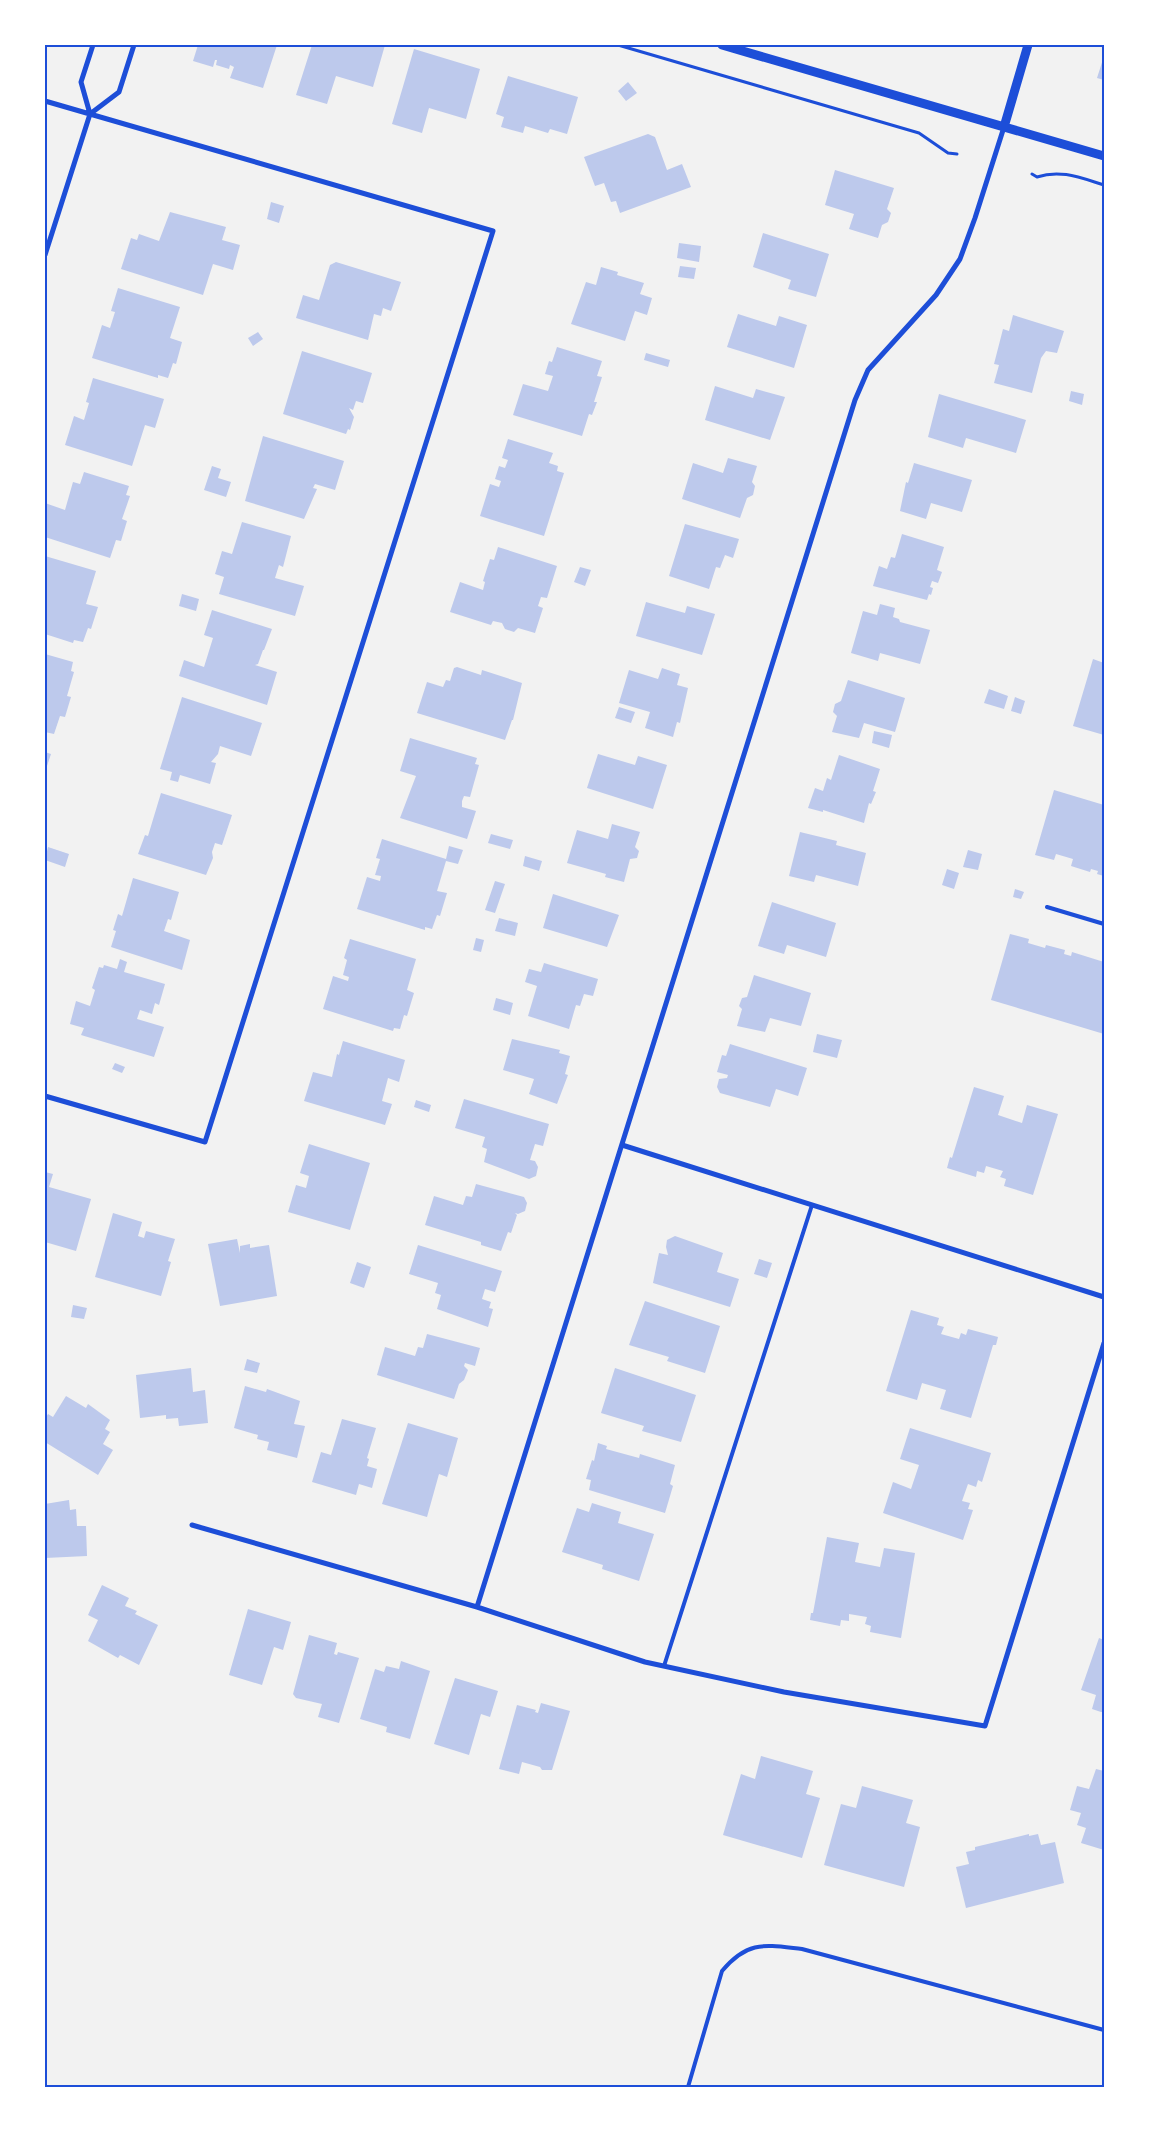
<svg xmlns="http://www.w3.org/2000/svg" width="1149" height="2132" font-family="'Exo 2',sans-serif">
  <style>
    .building { fill: #bdc9ec }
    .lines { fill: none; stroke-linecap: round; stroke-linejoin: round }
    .path { stroke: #1d4ed8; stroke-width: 3 }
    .service { stroke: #1d4ed8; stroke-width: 4 }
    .minor { stroke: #1d4ed8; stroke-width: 5 }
    .tertiary { stroke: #1d4ed8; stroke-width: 9 }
    .neatline { fill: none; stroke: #1d4ed8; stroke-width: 2 }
  </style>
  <rect width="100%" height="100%" fill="#f2f2f2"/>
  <!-- building -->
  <path class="building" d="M198 45H277L263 88 230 78 234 67 230 65 229 69 216 65 217 60H215L213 67 193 61Z
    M312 45H385L373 87 336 76 327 104 296 95Z
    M414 49 480 69 466 119 429 108 422 133 392 124Z
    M1104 56V80L1097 78Z
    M508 76 578 97 567 134 550 129 548 133 525 126 523 133 501 127 504 117 496 114Z
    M628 82 637 93 626 101 618 91Z
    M648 134 655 137 667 170 682 164 691 187 620 213 616 201 611 202 604 183 595 186 584 157Z
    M835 170 894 188 887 209 891 213 888 222 882 225 878 238 849 229 854 214 825 205Z
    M271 202 284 206 279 223 267 219Z
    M170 212 226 227 222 240 240 245 233 270 213 264 203 295 121 269 131 238 137 240 139 234 159 241Z
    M763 233 829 254 816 297 788 289 791 280 753 267Z
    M679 243 701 246 699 262 677 258Z
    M336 262 401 282 391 311 383 308 381 316 374 314 368 340 296 318 303 295 319 300 330 265Z
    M680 266 696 268 694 279 678 277Z
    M601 267 618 272 617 275 644 283 640 294 652 298 647 315 635 311 625 341 571 324 586 282 596 285Z
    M118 288 180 307 170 338 182 342 176 364 173 363 168 378 158 375V378L92 358 102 325 110 328 115 312 111 311Z
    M738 314 776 326 779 316 807 325 794 368 727 347Z
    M1013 315 1064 331 1057 353 1046 351 1041 358 1032 393 994 383 999 365 994 364 1003 329 1009 331Z
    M258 332 263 339 253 346 248 338Z
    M557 347 602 361 597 376 602 377 594 402H597L592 415 589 414 582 436 513 415 523 384 548 391 553 376 545 374 549 361 552 362Z
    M302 351 372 373 363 403 356 401 353 410 349 408 354 417 350 430 348 429 346 434 283 414Z
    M646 353 670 360 668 367 644 360Z
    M93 378 164 399 155 428 145 425 132 466 65 445 74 416 84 420 89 403 86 402Z
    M715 386 753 398 756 389 785 397 770 440 705 420Z
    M1071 391 1084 394 1082 405 1069 401Z
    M939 394 1026 420 1016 453 966 438 963 448 928 437Z
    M263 436 344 461 335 490 315 484 313 488 317 489 304 519 245 501Z
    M508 439 553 453 549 463 558 466 557 471 564 473 544 536 480 516 490 484 499 487 501 481 495 479 499 466 505 468 508 460 502 458Z
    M728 458 757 466 752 482 755 486 753 495 747 498 740 518 682 499 693 463 723 473Z
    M914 463 972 480 962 512 931 503 926 519 900 511 906 482 908 483Z
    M212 466 221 469 218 478 231 482 226 497 204 490Z
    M84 472 129 486 126 495 130 496 122 519 127 521 121 541 116 540 110 558 45 537V503L65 510 73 482 80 484Z
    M242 522 291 536 283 567 279 565 275 578 304 586 295 616 219 594 224 577 215 574 222 551 232 554Z
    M685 524 739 539 733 558 725 555 720 568 716 567 709 589 669 576Z
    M902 534 944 547 937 570 942 572 938 583 932 581 930 587 933 588 931 595 929 594 927 600 873 586 879 566 887 569 891 557 895 558Z
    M498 547 557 566 547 598 541 597 538 606 543 608 535 633 518 628 514 632 505 629 502 623 493 621 491 625 450 612 460 582 483 590 485 582 483 581 490 559 494 560Z
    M45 556 96 571 86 604 98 607 91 629 88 628 83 642 74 640 73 643 45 634Z
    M580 567 591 570 585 586 574 582Z
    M182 594 199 599 196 611 179 606Z
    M646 602 685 613 687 606 715 614 702 655 636 636Z
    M880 604 895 608 893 617 899 619 900 622 930 630 920 664 880 653 878 661 851 653 863 611 877 615Z
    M212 610 272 629 264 650H263L258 664 255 665 277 672 267 705 179 676 184 660 204 667 213 638 204 635Z
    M45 654 73 662 71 671 74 672 67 696 71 697 65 717 60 716 54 734 45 732Z
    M1093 659 1104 663V735L1073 726Z
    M457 667 481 675 482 670 522 683 513 720H512L505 740 417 713 427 682 443 687 446 680 450 681 454 668Z
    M662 668 680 674 677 685 688 688 680 723 677 722 673 737 645 728 650 712 619 703 629 670 658 679Z
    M848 680 905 698 895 732 864 723 859 738 832 732 837 716 833 712 835 704 841 701Z
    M989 689 1008 696 1004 709 984 703Z
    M182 697 262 723 251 756 220 746 218 754 211 762 216 763 210 784 180 775 178 782 170 780 172 772 160 769Z
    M1015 697 1025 701 1021 714 1011 711Z
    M619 707 635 712 631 723 615 718Z
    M874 731 892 735 889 748 872 743Z
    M410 738 477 758 475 764 479 765 470 797 464 796 462 801V807L476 811 467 839 400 818 416 776 400 771Z
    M45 752 51 754 45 772Z
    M598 754 635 765 638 756 667 765 653 809 587 788Z
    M839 755 880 769 873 791 876 792 871 804 869 803 864 823 823 810V812L808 808 815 788 823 791 827 778 831 780Z
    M1054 790 1104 805V876L1097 874 1098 871 1091 869 1090 872 1071 866 1073 859 1056 854 1054 860 1035 855Z
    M161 793 232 815 222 845 215 843 212 852 213 858 206 875 138 854 145 835 148 836Z
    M612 824 640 832 635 847 639 851 637 858 630 859 624 882 605 877 606 874 567 863 577 830 608 839Z
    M800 832 837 841 836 845 866 853 858 886 816 875 814 882 789 876Z
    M491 834 513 840 510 849 488 843Z
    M382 839 446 859 449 846 463 850 458 864 446 861 437 891 447 893 440 916 437 915 432 929 425 927V930L357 909 367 877 380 881 381 876 375 875 380 859 376 858Z
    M48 847 69 854 65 867 45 860Z
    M968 850 982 854 978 870 963 867Z
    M525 856 542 861 539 871 523 866Z
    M947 869 959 873 954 889 942 885Z
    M133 878 179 892 171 920 168 919 164 931 190 940 182 970 111 947 116 931 113 930 118 914 122 916Z
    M495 881 505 884 495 913 485 910Z
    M1015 889 1024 892 1021 899 1013 897Z
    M553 894 619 915 607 947 543 928Z
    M772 902 836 923 826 957 787 945 784 954 758 946Z
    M499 918 518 923 515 936 495 931Z
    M1010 934 1029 939 1028 943 1045 948 1046 945 1065 950 1064 954 1071 956 1072 952 1104 962V1034L991 1000Z
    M476 938 484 940 481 952 473 950Z
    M350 939 416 959 407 990 414 993 407 1016 404 1015 400 1029 394 1028 393 1031 323 1009 333 976 348 981 349 977 343 975 347 960 344 958Z
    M120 959 127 962 124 972 165 984 159 1005 155 1003 152 1014 140 1010 137 1019 164 1027 154 1057 81 1035 84 1028 70 1024 76 1001 90 1006 95 990 92 988 99 967 103 968 104 965 117 969Z
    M544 963 598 979 593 996 584 994 580 1006 576 1005 569 1029 528 1016 537 986 525 982 529 969 541 972Z
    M754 975 811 993 801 1026 770 1018 765 1032 737 1026 742 1009 739 1006 742 998 747 997Z
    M496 998 513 1003 510 1015 493 1010Z
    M817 1034 842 1040 837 1058 813 1052Z
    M512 1039 560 1050 559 1053 570 1056 565 1074 568 1075 557 1104 529 1094 534 1079 503 1070Z
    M343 1041 405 1060 399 1082 388 1078 382 1101 392 1104 385 1125 304 1101 313 1072 332 1077 337 1054 339 1055Z
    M730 1044 807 1068 798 1096 776 1089 770 1107 720 1093 717 1087 719 1079 727 1078 728 1075 717 1072 722 1055 726 1056Z
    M115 1063 125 1067 122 1073 112 1069Z
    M974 1087 1004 1096 998 1115 1022 1123 1027 1105 1058 1114 1033 1195 1004 1186 1006 1179 1000 1177 1003 1171 986 1166 984 1173 977 1171 976 1177 947 1168 950 1157 952 1158Z
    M464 1099 549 1124 543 1146 535 1144 530 1160 535 1161 538 1167 536 1176 529 1179 484 1162 487 1149 482 1147 485 1137 455 1128Z
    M416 1100 431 1105 429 1112 414 1107Z
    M309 1144 370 1163 350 1230 288 1212 296 1185 306 1188 309 1176 300 1173Z
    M45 1172 53 1174 49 1187 91 1199 76 1251 45 1242Z
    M476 1184 524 1197 527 1203 525 1211 518 1214 515 1213 517 1215 511 1233 508 1232 501 1251 481 1245V1242L425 1225 434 1196 463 1205 466 1196 472 1197Z
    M113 1213 142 1222 138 1236 144 1238 146 1231 175 1239 168 1261 171 1262 161 1296 95 1277Z
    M675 1236 723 1253 717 1272 739 1279 730 1307 653 1283 659 1253 668 1255 666 1247 667 1240Z
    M237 1239 240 1253V1246L250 1244V1248L269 1245 277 1296 220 1306 208 1244Z
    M418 1245 502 1271 495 1292 485 1289 482 1299 491 1302 489 1308 493 1309 488 1327 437 1309 441 1295 435 1293 438 1283 409 1274Z
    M759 1259 772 1263 767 1278 754 1274Z
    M357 1262 371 1267 364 1288 350 1283Z
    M645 1301 720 1326 705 1373 667 1361 669 1357 629 1345Z
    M73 1305 87 1308 84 1319 71 1317Z
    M911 1310 939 1318 937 1325 944 1327 941 1334 959 1339 961 1333 966 1335 968 1329 998 1337 996 1345H993L971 1418 940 1409 946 1390 922 1383 917 1400 886 1391Z
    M427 1334 480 1348 475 1366 465 1363 464 1366 468 1370 464 1380 459 1384 454 1399 377 1375 385 1347 415 1356 418 1347 423 1348Z
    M247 1359 260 1363 257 1373 244 1370Z
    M191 1368 193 1392 205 1390 208 1423 179 1426 178 1418 166 1419V1415L140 1418 136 1375Z
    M615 1368 696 1395 681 1442 642 1431 644 1426 601 1413Z
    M245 1386 266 1392 267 1389 300 1401 294 1424 305 1426 297 1458 267 1450 269 1442 257 1439 258 1435 234 1428Z
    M66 1396 86 1408 88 1404 110 1420 105 1429 110 1432 103 1444 113 1450 98 1475 45 1442V1419L48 1414 53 1417Z
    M342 1419 376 1428 367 1458 369 1459 367 1466 377 1469 372 1488 359 1484 356 1495 312 1482 321 1452 331 1455Z
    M408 1423 458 1438 447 1477 439 1474 427 1517 382 1504Z
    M910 1428 991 1453 982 1482 978 1480 976 1487 968 1484 962 1501 970 1503 968 1509 973 1510 963 1540 883 1513 893 1482 911 1489 919 1465 900 1459Z
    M598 1443 607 1446 606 1449 639 1458 640 1454 675 1465 670 1484 673 1486 665 1513 589 1490 591 1480 586 1479 592 1460 594 1461Z
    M69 1500 70 1510 76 1509 77 1526H86L87 1556 45 1558V1504Z
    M592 1503 621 1512 618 1523 654 1534 639 1581 602 1569 603 1565 562 1552 577 1508 589 1512Z
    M827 1537 859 1543 855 1562 880 1567 884 1548 915 1553 901 1638 870 1632 871 1626 865 1624 867 1617 849 1614V1621L841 1620 840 1626 810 1620 811 1613H813Z
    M102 1585 129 1598 125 1606 137 1611 135 1614 158 1625 139 1665 120 1655 118 1658 88 1641 98 1620 88 1615Z
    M248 1609 291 1622 283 1650 274 1647 262 1685 229 1675Z
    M309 1635 337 1643 334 1654 337 1655 338 1652 359 1658 339 1723 318 1717 322 1704 296 1698 293 1694Z
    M1099 1638 1104 1640V1712H1101L1092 1709 1096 1695 1081 1690Z
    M401 1661 430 1671 410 1739 386 1732 387 1727 360 1719 375 1669 384 1672 386 1666 399 1669Z
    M455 1678 498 1691 490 1717 481 1714 469 1755 434 1744Z
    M541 1703 570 1711 552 1770H542L540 1767 522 1762 519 1774 499 1769 517 1705 536 1710 535 1712 538 1713Z
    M761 1756 813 1771 806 1794 820 1798 802 1858 723 1835 741 1774 755 1779Z
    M1096 1769 1104 1771V1850L1081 1843 1086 1828 1077 1825 1081 1813 1070 1810 1077 1786 1089 1789Z
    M862 1786 913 1800 906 1823 920 1827 904 1887 824 1865 841 1804 856 1808Z
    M1029 1834V1836L1038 1834 1041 1845 1055 1842 1064 1883 966 1908 956 1867 969 1864 966 1852 975 1850V1847Z"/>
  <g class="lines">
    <!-- path -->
    <path class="path" d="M618 45 919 133 948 153 957 154
      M1032 174 1037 177C1061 169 1081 178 1104 185"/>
    <!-- service -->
    <path class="service" d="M1047 907 1104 924
      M664 1666 812 1205
      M688 2087 722 1971C748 1940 765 1945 802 1949L1104 2030"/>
    <!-- minor -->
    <path class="minor" d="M45 101 493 231 205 1142 45 1096
      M90 114 119 92 134 45
      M45 255 90 114 81 82 93 45
      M622 1145 1104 1297
      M192 1525 477 1607 645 1662 784 1692 985 1726 1104 1343
      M477 1607 855 400 868 370 936 295 960 259 975 218 1004 127"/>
    <!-- tertiary -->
    <path class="tertiary" d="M722 45 1104 156
      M1004 127 1028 45"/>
  </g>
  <!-- border -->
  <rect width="1149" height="2132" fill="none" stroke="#ffffff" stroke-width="92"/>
  <rect x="46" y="46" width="1057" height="2040" class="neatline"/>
</svg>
